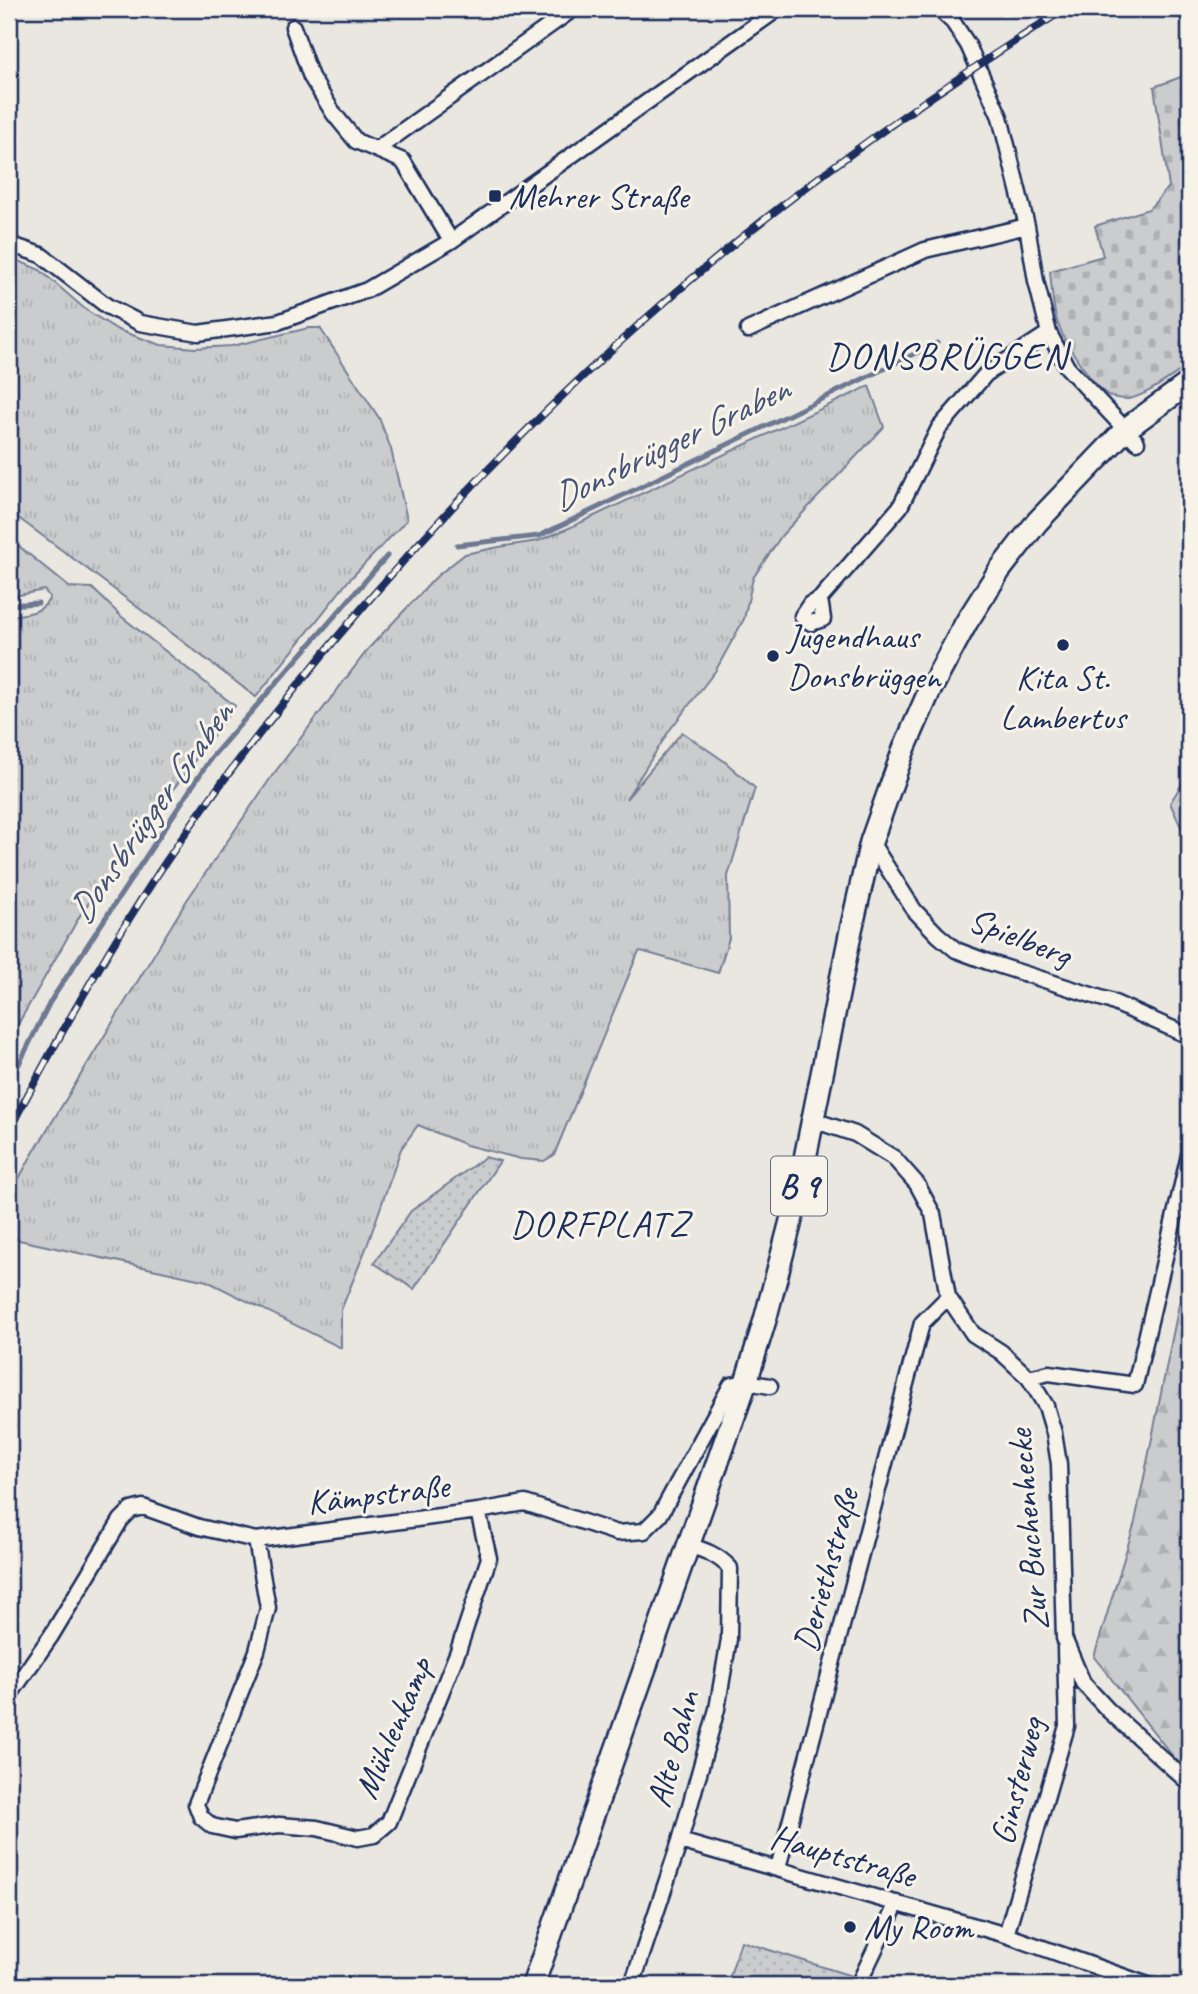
<svg xmlns="http://www.w3.org/2000/svg" width="1198" height="1994" font-family="Caveat,sans-serif">
  <style>
    .grass { fill: url(#grass-tufts); stroke: #737e96; stroke-width: 2 }
    .forest { fill: url(#forest-firs); stroke: #737e96; stroke-width: 2 }
    .cemetery { fill: url(#cemetery-stones); stroke: #737e96; stroke-width: 2 }
    .park { fill: url(#park-dots); stroke: #737e96; stroke-width: 2 }
    .lines { fill: none; stroke-linecap: round; stroke-linejoin: round }
    .stream { stroke: #6d7892; stroke-width: 5 }
    .minor-casing { stroke: #1b2f5e; stroke-width: 19 }
    .primary-casing { stroke: #1b2f5e; stroke-width: 26 }
    .minor { stroke: #f7f3e8; stroke-width: 14 }
    .primary { stroke: #f7f3e8; stroke-width: 21 }
    .rail-casing { stroke: #1b2f5e; stroke-width: 8 }
    .rail { stroke: #f7f3e8; stroke-width: 5; stroke-dasharray: 16; stroke-linecap: butt }
    .poi-dot { fill: #1b2f5e; stroke: #f7f3e8; stroke-width: 2.5 }
    .labels { text-anchor: middle; dominant-baseline: central; stroke-width: 6; stroke-linejoin: round; paint-order: stroke }
    .shield { fill: #f7f3e8; stroke: #5d6a87; stroke-width: 2 }
    .shield-label { font-size: 33px; font-weight: bold; fill: #1b2f5e }
    .poi-label { font-size: 35px; fill: #1b2f5e; stroke: #f7f3e8; text-anchor: start }
    .street-label { font-size: 35px; fill: #1b2f5e; stroke: #f7f3e8 }
    .water-label { font-size: 37px; font-style: italic; fill: #445378; stroke: #f7f3e8 }
    .neighbourhood-label { font-size: 37px; letter-spacing: 2px; fill: #1b2f5e; stroke: #f7f3e8 }
    .quarter-label { font-size: 38px; letter-spacing: 2px; fill: #1b2f5e; stroke: #f7f3e8 }
  </style>
  <defs>
    <pattern id="grass-tufts" width="24" height="20" patternUnits="userSpaceOnUse" patternTransform="scale(1.75)"><rect width="24" height="20" fill="#cbcccd"/><path d="M3 7l-1-3M5 7V3M7 7l1-3M15 17l-1-3M17 17v-4M19 17l1-3" fill="none" stroke="#aeb0b2"/></pattern>
    <pattern id="forest-firs" width="22" height="20" patternUnits="userSpaceOnUse" patternTransform="scale(1.75)"><rect width="22" height="20" fill="#cbcccd"/><path d="M5 1l3.5 6h-7zM16 11l3.5 6h-7z" fill="#aeb0b2"/></pattern>
    <pattern id="cemetery-stones" width="16" height="16" patternUnits="userSpaceOnUse" patternTransform="scale(1.75)"><rect width="16" height="16" fill="#cbcccd"/><path d="M2 7V4a2 2 0 0 1 4 0v3zM10 15v-3a2 2 0 0 1 4 0v3z" fill="#aeb0b2"/></pattern>
    <pattern id="park-dots" width="8" height="8" patternUnits="userSpaceOnUse" patternTransform="scale(1.75)"><rect width="8" height="8" fill="#cbcccd"/><path d="M2 2h.1M6 6h.1" fill="none" stroke="#aeb0b2" stroke-width="1.8" stroke-linecap="round"/></pattern>
  </defs>
  <rect width="100%" height="100%" fill="#eae7e0"/>
  <filter id="ink" filterUnits="userSpaceOnUse"><feTurbulence type="fractalNoise" baseFrequency=".0143" numOctaves="2"/><feDisplacementMap in="SourceGraphic" scale="14" xChannelSelector="R" yChannelSelector="G"/><feConvolveMatrix kernelMatrix="1 2 1 2 8 2 1 2 1" color-interpolation-filters="sRGB"/></filter>
  <g filter="url(#ink)">
    <!-- grass -->
    <path class="grass" d="M9 257 40 270 86 310 118 330 161 345 195 348 232 346 309 328H320L379 418 391 449 407 520 349 580 256 697 90 571 9 511Z
      M869 386 884 427 782 535 753 578 744 619 716 670 669 731 626 799 682 732 724 761 755 788 728 876 729 938 718 973 641 951 638 953 554 1155 544 1161 521 1159 466 1145 418 1125 401 1149 367 1246 341 1310V1348L207 1281 19 1240 9 1234V1197L29 1160 187 900 272 776 369 648 437 576 465 554 499 547 538 541 569 528Z
      M9 538 69 587 92 588 122 617 235 706 82 912 9 1040V616C25 614 43 614 50 597L44 590 9 597Z"/>
    <!-- forest -->
    <path class="forest" d="M1189 773V844L1170 803Z
      M1189 1255V1772L1179 1764 1094 1657 1135 1522Z"/>
    <!-- cemetery -->
    <path class="cemetery" d="M1189 74V365C1173 375 1147 396 1128 399 1124 399 1116 398 1112 397 1095 391 1064 341 1058 324 1052 308 1052 288 1050 271L1103 256 1095 226 1149 209 1169 187 1154 87Z"/>
    <!-- park -->
    <path class="park" d="M485 1157 500 1161 414 1289 374 1263 411 1211Z
      M741 1941 855 1977 850 1985H727Z"/>
    <g class="lines">
      <!-- stream -->
      <path class="stream" d="M457 545 539 536 937 343
        M9 605 38 603
        M9 1084 50 1002 211 758 387 556"/>
      <defs>
        <path id="minor" d="M939 9 953 22 968 45 1000 117 1027 226 1036 281 1049 333 1067 367 1137 442
          M293 27 311 77 334 114 356 141 403 161 451 241
          M377 149 573 9
          M9 244 41 255 107 306 140 323 198 333 278 322 367 290 451 241 778 9
          M748 330 925 250 1027 226
          M820 599 823 619 811 623 802 616 810 604 820 599 900 507 939 428 986 374 1049 333
          M871 842 914 910 938 935 956 950 988 962 1110 1001 1189 1036
          M813 1120 855 1134 894 1158 917 1184 933 1214 948 1297 973 1334 1001 1352 1029 1378 1046 1406 1054 1433 1059 1464 1064 1638 1083 1683 1108 1710 1189 1783
          M1029 1378 1049 1373 1135 1385 1189 1155
          M256 1540 268 1608 257 1651 196 1804 201 1817 212 1826 235 1831 279 1825 317 1828 358 1838 374 1835 389 1822 458 1651 489 1558 478 1511
          M9 1696 51 1636 121 1520 131 1510 143 1507 199 1527 256 1540 478 1511 525 1503 617 1533 644 1531 660 1515 731 1385 746 1382 770 1386
          M680 1841 1006 1935 1148 1985
          M778 1868 922 1323 948 1297
          M1006 1935 1067 1726 1065 1647
          M9 1981 18 1985
          M632 1985 680 1841 717 1709 729 1639 730 1568C718 1555 705 1550 689 1546
          M858 1985 897 1903"/>
        <path id="primary" d="M533 1985 746 1382 765 1320 797 1198 851 930 871 842 904 749 929 692 966 623 999 571 1037 522 1126 429 1189 383"/>
      </defs>
      <!-- minor casing -->
      <use href="#minor" class="minor-casing"/>
      <!-- primary casing -->
      <use href="#primary" class="primary-casing"/>
      <!-- minor -->
      <use href="#minor" class="minor"/>
      <!-- primary -->
      <use href="#primary" class="primary"/>
      <defs>
        <path id="rail" d="M9 1130C60 1034 114 937 176 847 212 793 253 741 294 690 439 509 604 343 788 201 877 132 970 69 1065 9"/>
      </defs>
      <!-- rail casing -->
      <use href="#rail" class="rail-casing"/>
      <!-- rail -->
      <use href="#rail" class="rail"/>
    </g>
  </g>
  <!-- markers -->
  <g class="poi-dot">
    <rect x="488" y="189" width="14" height="14" rx="3.5"/>
    <circle cx="1063" cy="645" r="7"/>
    <circle cx="773" cy="656" r="7"/>
    <circle cx="850" cy="1927" r="7"/>
  </g>
  <g class="labels">
    <!-- shield labels -->
    <rect class="shield" x="771" y="1156.5" width="56" height="59" rx="5"/>
    <g class="shield-label">
      <text x="799" y="1186">B 9</text>
    </g>
    <!-- poi labels -->
    <g class="poi-label">
      <text x="509" y="196">Mehrer Straße</text>
      <text x="787" y="636">Jugendhaus<tspan x="787" dy="40">Donsbrüggen</tspan></text>
      <text x="1063" y="677" text-anchor="middle">Kita St.<tspan x="1063" dy="40">Lambertus</tspan></text>
      <text x="864" y="1927">My Room</text>
    </g>
    <!-- street labels -->
    <g class="street-label">
      <text transform="translate(1020 937) rotate(21)">Spielberg</text>
      <text transform="translate(378 1494) rotate(-7)">Kämpstraße</text>
      <text transform="translate(1028 1530) rotate(-95)">Zur Buchenhecke</text>
      <text transform="translate(826 1570) rotate(-75)">Deriethstraße</text>
      <text transform="translate(393 1728) rotate(-67)">Mühlenkamp</text>
      <text transform="translate(673 1749) rotate(-75)">Alte Bahn</text>
      <text transform="translate(1017 1781) rotate(-76)">Ginsterweg</text>
      <text transform="translate(843 1856) rotate(16)">Hauptstraße</text>
    </g>
    <!-- water labels -->
    <g class="water-label">
      <text transform="translate(670 443) rotate(-26)">Donsbrügger Graben</text>
      <text transform="translate(150 812) rotate(-55)">Donsbrügger Graben</text>
    </g>
    <!-- neighbourhood labels -->
    <g class="neighbourhood-label">
      <text x="600" y="1223">DORFPLATZ</text>
    </g>
    <!-- quarter labels -->
    <g class="quarter-label">
      <text x="947" y="355">DONSBRÜGGEN</text>
    </g>
  </g>
  <!-- margin -->
  <rect width="1198" height="1994" fill="none" stroke="#f7f3e8" stroke-width="35"/>
  <rect x="18" y="18" width="1163" height="1959" fill="none" stroke="#1b2f5e" stroke-width="2.5" filter="url(#ink)"/>
</svg>
